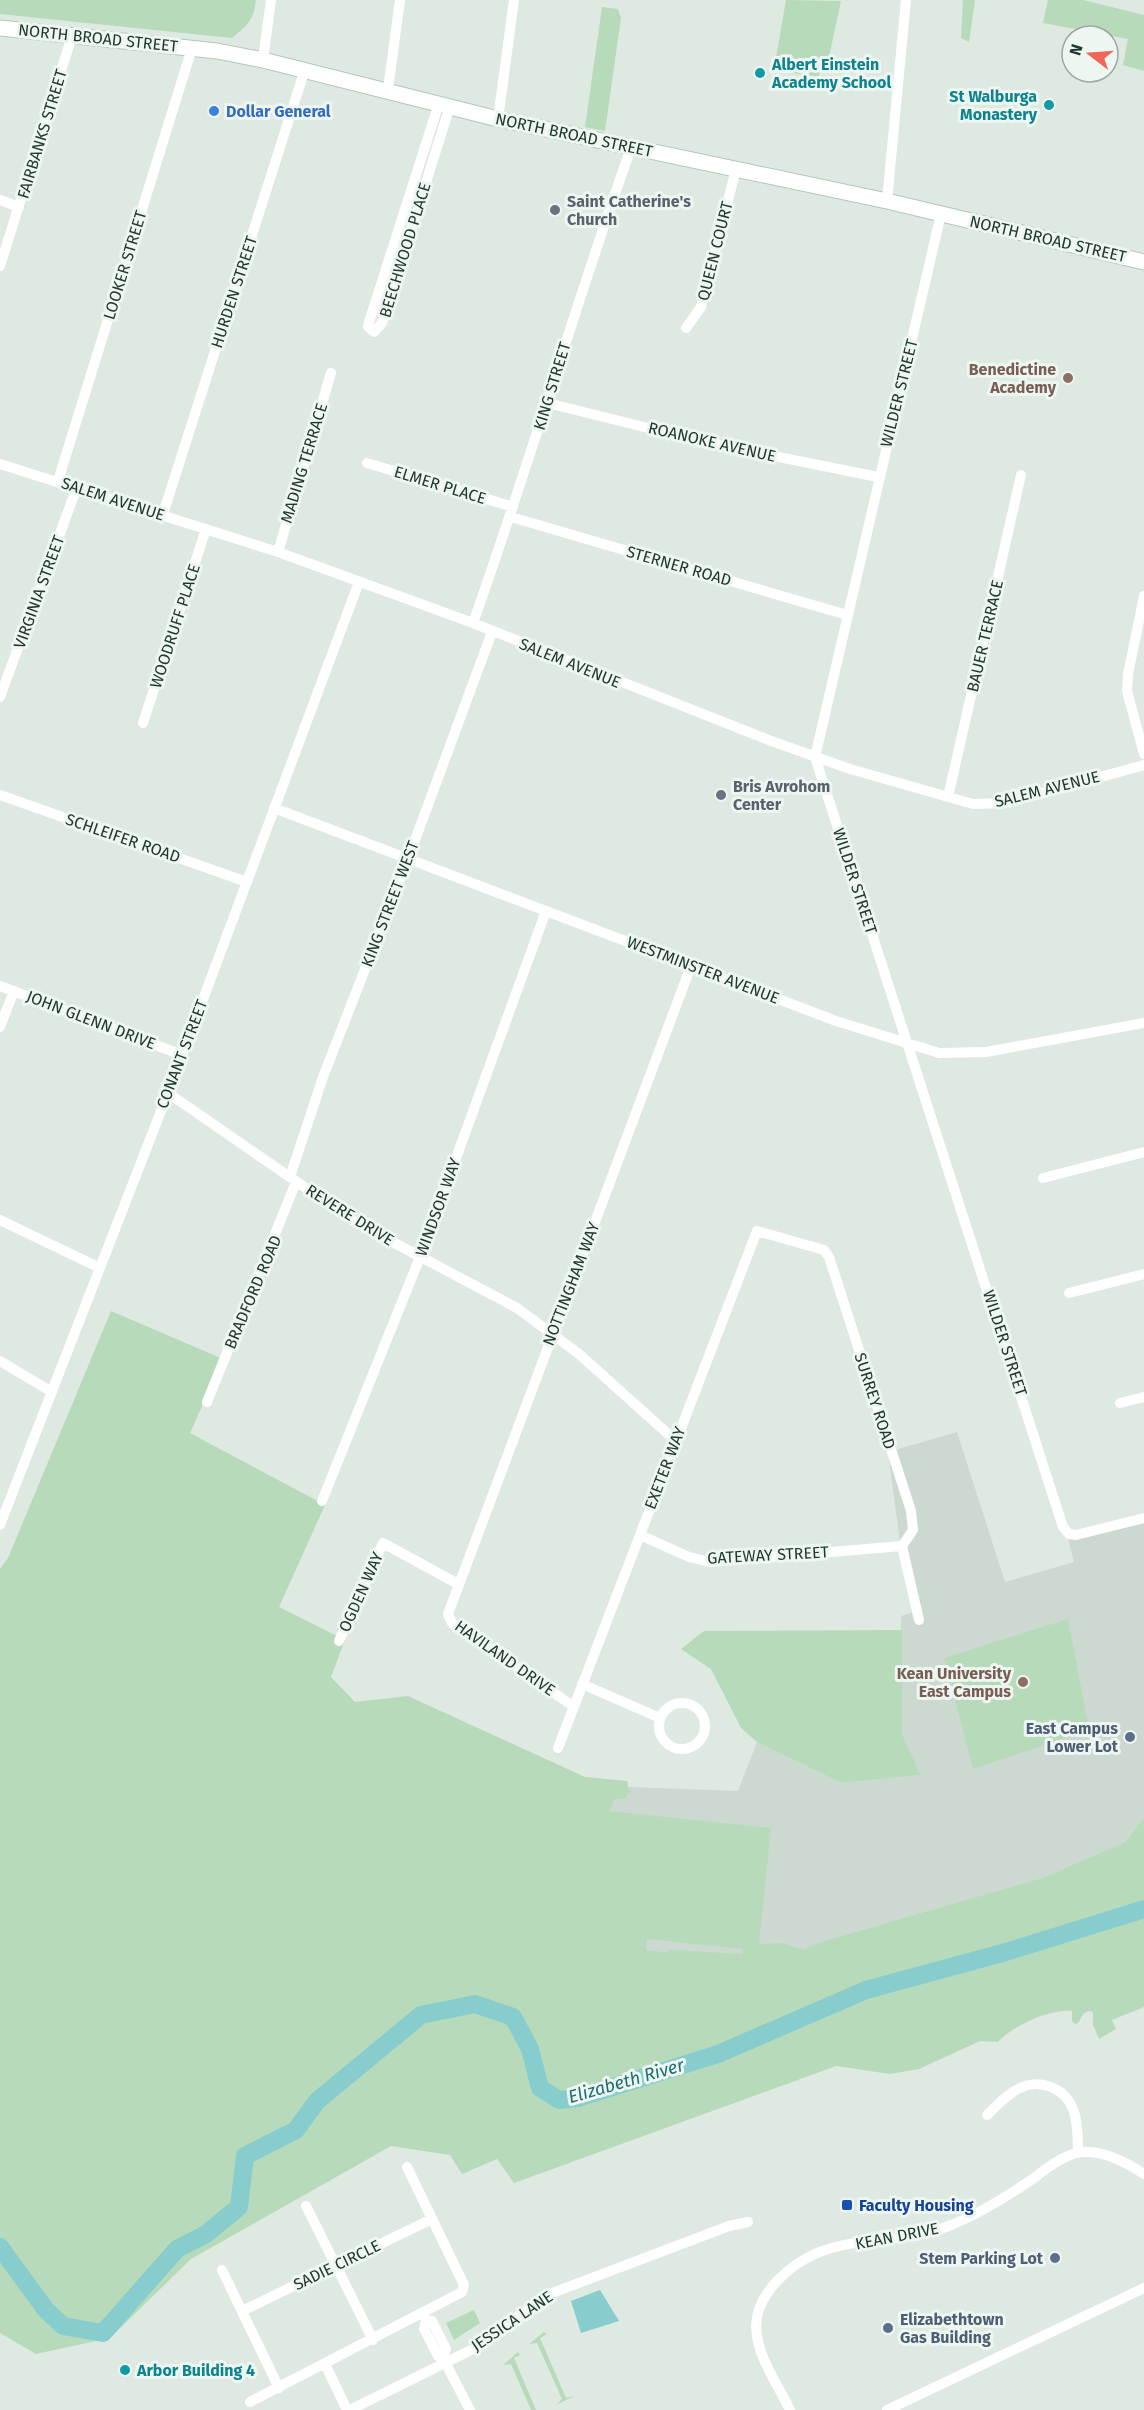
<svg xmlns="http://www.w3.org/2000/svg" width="1144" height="2410" font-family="'Fira Sans',sans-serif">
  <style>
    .built { fill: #ccd9d1 }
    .green { fill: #b7dabb; fill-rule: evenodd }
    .water { fill: #87cdcd }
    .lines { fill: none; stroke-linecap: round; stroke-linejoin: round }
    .river { stroke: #87cdcd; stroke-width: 18 }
    .secondary-casing { stroke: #b2c8bc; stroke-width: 17 }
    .street { stroke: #fff; stroke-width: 10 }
    .secondary { stroke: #fff; stroke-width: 15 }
    .culture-dot { fill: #0f9aa8; stroke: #eef6f1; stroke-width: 2 }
    .shop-dot { fill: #3f7fe0; stroke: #eef6f1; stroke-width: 2 }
    .worship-dot { fill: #6b7280; stroke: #eef6f1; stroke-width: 2 }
    .education-dot { fill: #8d6e63; stroke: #eef6f1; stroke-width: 2 }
    .service-dot { fill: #5c6f8a; stroke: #eef6f1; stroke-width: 2 }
    .transit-dot { fill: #1a4fb4; stroke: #eef6f1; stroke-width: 2 }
    .labels { text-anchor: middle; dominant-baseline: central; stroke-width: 6; stroke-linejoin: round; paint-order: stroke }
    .street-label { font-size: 16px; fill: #20382e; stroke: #eef6f1 }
    .culture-label { font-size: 16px; font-weight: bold; fill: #0d838f; stroke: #eef6f1; text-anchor: start }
    .shop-label { font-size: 16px; font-weight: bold; fill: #366cbe; stroke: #eef6f1; text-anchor: start }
    .worship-label { font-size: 16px; font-weight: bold; fill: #5b616d; stroke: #eef6f1; text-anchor: start }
    .education-label { font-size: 16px; font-weight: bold; fill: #785e54; stroke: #eef6f1; text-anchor: end }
    .service-label { font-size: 16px; font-weight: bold; fill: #4e5e75; stroke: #eef6f1; text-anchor: end }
    .transit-label { font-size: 16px; font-weight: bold; fill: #164399; stroke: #eef6f1; text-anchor: start }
    .water-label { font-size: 18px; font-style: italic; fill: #1d7071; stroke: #eef6f1 }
  </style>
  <rect width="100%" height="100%" fill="#dee9e2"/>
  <!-- built -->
  <path class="built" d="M957 1432 1005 1582 1074 1562 1068 1538 1144 1519V1818L1125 1842 1042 1878 804 1950 743 1954 669 1949 668 1952 646 1950 647 1939 583 1808 627 1781 628 1787 738 1791 757 1742 841 1783 921 1775 902 1734 901 1616 915 1612 900 1542 888 1452Z"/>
  <!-- green -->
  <path class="green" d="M0 0H256C254 20 247 26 232 38L0 14Z
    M786 0 841 1 829 57 825 56 824 69 819 68V78L774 69Z
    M963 0H975L969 42 961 38Z
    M1048 0H1083L1144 15V71L1123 65 1128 39 1043 23Z
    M602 7 618 9 621 18 605 131 585 127Z
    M111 1311 223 1359 190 1433 325 1505 279 1607 345 1640 331 1677 355 1702 408 1696 585 1777 627 1781 629 1792 625 1799H615L609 1811 771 1828 759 1944 782 1943 804 1950 815 1944 1042 1878 1125 1842 1144 1818V2007L1112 2020 1116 2029 1099 2039 1093 2025V2012L1089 2011 1084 2013 1078 2023 1075 2024 1072 2021V2011C1051 2009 1013 2025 998 2042L980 2041 919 2069 890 2074 836 2066 514 2183 497 2159 462 2174 450 2155 391 2146 191 2259 110 2338 36 2354 0 2333V1569L8 1558ZM647 1939 743 1949V1954L668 1949V1952L646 1950Z
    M1068 1619 1089 1730 973 1769 944 1658Z
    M902 1630V1734L921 1775 841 1783 757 1742 741 1728 711 1669 681 1649 704 1631Z
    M474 2310 480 2323 454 2340 446 2323Z
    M544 2332 547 2334 540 2338 566 2398 574 2396 556 2405 562 2399 537 2343 529 2344Z
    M518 2352 520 2355 514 2358 536 2410H531L511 2364 503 2365Z"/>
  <!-- water -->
  <path class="water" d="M600 2290 619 2321 581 2333 571 2301Z"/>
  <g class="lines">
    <!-- river -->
    <path class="river" d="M0 2247 46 2310 63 2326 103 2333 177 2249 206 2234 239 2207 245 2156 296 2130 317 2101 421 2015 475 2004 513 2017 530 2049 540 2088 559 2100 578 2098 718 2054 866 1990 1006 1952 1144 1909"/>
    <defs>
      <path id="secondary" d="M0 28 217 51 263 60 498 119 887 201 1144 262"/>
    </defs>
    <!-- secondary casing -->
    <use href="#secondary" class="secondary-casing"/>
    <!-- street -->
    <path class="street" d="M263 60 271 0
      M388 89 400 0
      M439 103 369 322 368 327 374 332 382 323 450 106
      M498 119 514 0
      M0 200 19 207
      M887 201 906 0
      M941 214 815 757 1063 1527 1069 1534 1076 1535 1144 1518
      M0 266 72 36
      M686 328 701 307 736 169
      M547 403 705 442 878 477
      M367 463 513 507
      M0 464 278 552 473 623 774 742 850 769 973 804 1006 803 1144 765
      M58 481 192 48
      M163 514 305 69
      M511 517 847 615
      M278 552 331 373
      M1144 596 1128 674 1127 691 1144 754
      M473 623C529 466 575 305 631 148
      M0 697 77 487
      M143 723 206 529
      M0 795 247 882
      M948 797 1021 475
      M274 808 836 1021 939 1053 986 1052 1144 1023
      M0 986 182 1055
      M0 1027 14 991
      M168 1093 355 1222 517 1308 579 1354 676 1441
      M290 1177 323 1077 408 859 492 632
      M1043 1178 1144 1152
      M0 1220 100 1268
      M1069 1293 1144 1274
      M0 1361 52 1392
      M207 1402 296 1182
      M1120 1403 1144 1397
      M322 1501 420 1257 546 911
      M0 1525 168 1093 359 582
      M640 1535 689 1557 710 1562 902 1546
      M339 1641 383 1543 458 1584
      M582 1684 660 1718
      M659 1726a23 23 0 1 1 46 0a23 23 0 1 1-46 0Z
      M573 1706 452 1623 448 1614 691 966
      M558 1748 757 1231 824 1250 829 1257 911 1511 913 1530 902 1546 919 1620
      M987 2115C996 2106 1008 2093 1020 2088 1028 2084 1039 2083 1048 2086 1078 2095 1078 2126 1078 2153
      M306 2206 373 2340
      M222 2270 279 2388
      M242 2311 432 2219
      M423 2314 426 2320 424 2329 438 2356 443 2358 470 2410
      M426 2320 432 2321 446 2349 443 2358
      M325 2364 347 2410
      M250 2402 462 2292 464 2285 407 2167
      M350 2410 475 2348 547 2295 729 2226 748 2222
      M790 2410C776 2380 747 2344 759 2309 767 2288 786 2270 805 2259 846 2235 901 2244 946 2227 973 2217 998 2202 1022 2186 1040 2175 1055 2159 1076 2153 1099 2148 1126 2162 1144 2174
      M887 2410 1144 2288"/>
    <!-- secondary -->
    <use href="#secondary" class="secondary"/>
  </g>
  <!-- markers -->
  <g class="culture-dot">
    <circle cx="760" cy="73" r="6"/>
    <circle cx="1049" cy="105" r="6"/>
    <circle cx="125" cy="2370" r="6"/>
  </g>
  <circle class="shop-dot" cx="214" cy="111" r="6"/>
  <g class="worship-dot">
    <circle cx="555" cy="210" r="6"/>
    <circle cx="721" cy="795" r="6"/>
  </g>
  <g class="education-dot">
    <circle cx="1068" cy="378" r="6"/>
    <circle cx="1023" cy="1682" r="6"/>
  </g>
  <g class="service-dot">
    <circle cx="1130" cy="1737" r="6"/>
    <circle cx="1055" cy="2258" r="6"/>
    <circle cx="888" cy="2328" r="6"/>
  </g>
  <rect class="transit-dot" x="841" y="2199" width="12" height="12" rx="3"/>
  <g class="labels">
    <!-- street labels -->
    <g class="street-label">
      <text transform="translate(98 38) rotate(6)">NORTH BROAD STREET</text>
      <text transform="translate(42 134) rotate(-73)">FAIRBANKS STREET</text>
      <text transform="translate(574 135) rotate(12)">NORTH BROAD STREET</text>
      <text transform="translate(1048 239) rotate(13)">NORTH BROAD STREET</text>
      <text transform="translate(405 250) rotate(-73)">BEECHWOOD PLACE</text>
      <text transform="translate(715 251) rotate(-76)">QUEEN COURT</text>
      <text transform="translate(125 265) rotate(-73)">LOOKER STREET</text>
      <text transform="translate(234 292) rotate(-72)">HURDEN STREET</text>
      <text transform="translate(552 386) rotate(-73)">KING STREET</text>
      <text transform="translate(899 393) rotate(-76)">WILDER STREET</text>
      <text transform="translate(712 442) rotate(13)">ROANOKE AVENUE</text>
      <text transform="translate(304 463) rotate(-73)">MADING TERRACE</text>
      <text transform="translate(440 485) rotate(17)">ELMER PLACE</text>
      <text transform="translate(113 499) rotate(18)">SALEM AVENUE</text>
      <text transform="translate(679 566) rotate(16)">STERNER ROAD</text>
      <text transform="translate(39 592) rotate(-70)">VIRGINIA STREET</text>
      <text transform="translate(175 626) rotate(-72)">WOODRUFF PLACE</text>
      <text transform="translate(985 636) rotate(-77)">BAUER TERRACE</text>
      <text transform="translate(570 663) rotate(22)">SALEM AVENUE</text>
      <text transform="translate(1047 789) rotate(-14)">SALEM AVENUE</text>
      <text transform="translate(123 838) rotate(19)">SCHLEIFER ROAD</text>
      <text transform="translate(855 881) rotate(72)">WILDER STREET</text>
      <text transform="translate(390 904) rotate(-69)">KING STREET WEST</text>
      <text transform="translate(703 970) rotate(21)">WESTMINSTER AVENUE</text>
      <text transform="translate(91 1020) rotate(21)">JOHN GLENN DRIVE</text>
      <text transform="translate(182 1054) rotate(-69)">CONANT STREET</text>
      <text transform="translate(438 1207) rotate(-70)">WINDSOR WAY</text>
      <text transform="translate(350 1215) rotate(32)">REVERE DRIVE</text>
      <text transform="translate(571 1284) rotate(-69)">NOTTINGHAM WAY</text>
      <text transform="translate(253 1292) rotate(-67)">BRADFORD ROAD</text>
      <text transform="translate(1005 1343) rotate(72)">WILDER STREET</text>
      <text transform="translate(875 1401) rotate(72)">SURREY ROAD</text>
      <text transform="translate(665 1468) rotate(-69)">EXETER WAY</text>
      <text transform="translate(768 1555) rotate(-3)">GATEWAY STREET</text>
      <text transform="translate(361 1592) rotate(-66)">OGDEN WAY</text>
      <text transform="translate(505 1658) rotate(35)">HAVILAND DRIVE</text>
      <text transform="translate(897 2236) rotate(-11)">KEAN DRIVE</text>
      <text transform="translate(337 2265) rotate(-26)">SADIE CIRCLE</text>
      <text transform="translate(512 2321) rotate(-34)">JESSICA LANE</text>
    </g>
    <!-- culture labels -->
    <g class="culture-label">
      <text x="772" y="64">Albert Einstein<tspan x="772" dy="18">Academy School</tspan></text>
      <text x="1037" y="96" text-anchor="end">St Walburga<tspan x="1037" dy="18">Monastery</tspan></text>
      <text x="137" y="2370">Arbor Building 4</text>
    </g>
    <!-- shop labels -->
    <g class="shop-label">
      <text x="226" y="111">Dollar General</text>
    </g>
    <!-- worship labels -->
    <g class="worship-label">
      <text x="567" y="201">Saint Catherine's<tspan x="567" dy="18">Church</tspan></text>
      <text x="733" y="786">Bris Avrohom<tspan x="733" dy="18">Center</tspan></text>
    </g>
    <!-- education labels -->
    <g class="education-label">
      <text x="1056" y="369">Benedictine<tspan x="1056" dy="18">Academy</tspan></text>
      <text x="1011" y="1673">Kean University<tspan x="1011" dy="18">East Campus</tspan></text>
    </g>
    <!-- service labels -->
    <g class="service-label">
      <text x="1118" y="1728">East Campus<tspan x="1118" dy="18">Lower Lot</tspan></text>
      <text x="1043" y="2258">Stem Parking Lot</text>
      <text x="900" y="2319" text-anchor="start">Elizabethtown<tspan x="900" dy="18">Gas Building</tspan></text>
    </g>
    <!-- transit labels -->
    <g class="transit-label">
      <text x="859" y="2205">Faculty Housing</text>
    </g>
    <!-- water labels -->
    <g class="water-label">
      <text transform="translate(626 2081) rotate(-16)">Elizabeth River</text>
    </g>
  </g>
  <!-- north arrow -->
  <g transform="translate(1090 54) rotate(287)"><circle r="28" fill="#eef6f1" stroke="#9caaa3" stroke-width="1.5"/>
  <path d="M0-4.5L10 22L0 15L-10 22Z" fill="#ed6658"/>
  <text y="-9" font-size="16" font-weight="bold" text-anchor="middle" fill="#20382e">N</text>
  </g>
</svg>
